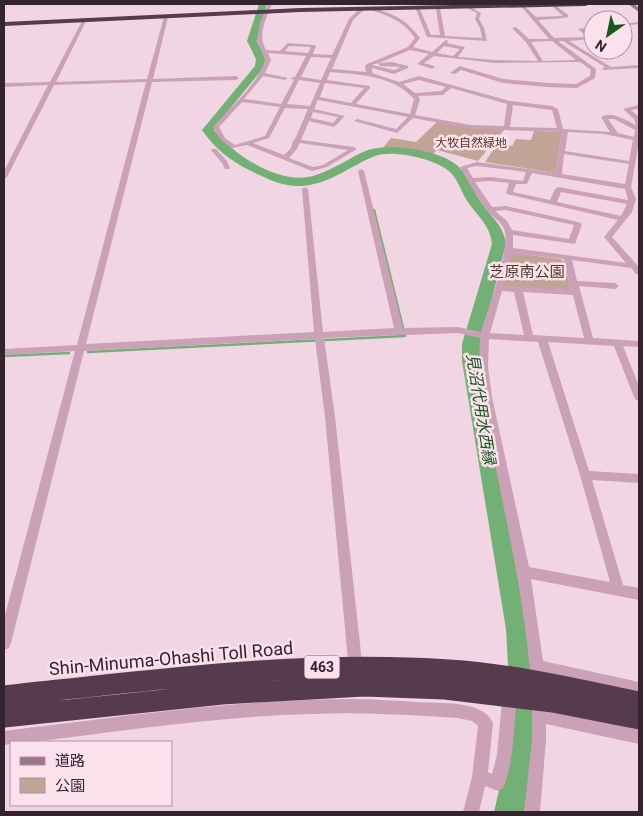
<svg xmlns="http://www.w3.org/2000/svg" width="643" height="816" font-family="Roboto,'Noto Sans JP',sans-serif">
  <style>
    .green { fill: #c1a495 }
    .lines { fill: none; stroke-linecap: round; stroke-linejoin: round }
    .stream { stroke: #73b076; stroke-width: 2.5 }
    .river { fill: #73b076; fill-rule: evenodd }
    .street { fill: #caa1b7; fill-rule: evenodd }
    .secondary { fill: #9d738e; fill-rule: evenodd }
    .highway { fill: #553b4d; fill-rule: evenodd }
    .highway-bridge { stroke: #553b4d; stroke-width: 21 }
    .labels { text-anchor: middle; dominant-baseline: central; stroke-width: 5; stroke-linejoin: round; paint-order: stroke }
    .far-park-label { font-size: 12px; fill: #533727; stroke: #fae1ec }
    .shield { fill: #fae1ec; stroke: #6f5d68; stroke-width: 1 }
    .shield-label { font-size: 14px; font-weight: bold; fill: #34242f }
    .park-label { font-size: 15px; fill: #533727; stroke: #fae1ec }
    .water-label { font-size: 16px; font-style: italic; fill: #18571d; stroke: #fae1ec }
    .near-street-label { font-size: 18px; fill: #34242f; stroke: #fae1ec }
  </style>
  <rect width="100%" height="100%" fill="#f2d5e3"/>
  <!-- green -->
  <path class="green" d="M437 122 504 130 478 161 437 150 430 157 407 151 382 149 391 138 416 142Z
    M534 131 562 132 555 173 485 162 498 143 512 146 516 139 531 140Z
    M514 253 560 259 564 261 571 290 503 288 511 254Z"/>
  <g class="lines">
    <!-- stream -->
    <path class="stream" d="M88 352 405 336 374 210
      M4 356 69 353"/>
    <!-- river -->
    <path class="river" d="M259 4H267L257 41 266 59 265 66 214 128V130C234 156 283 187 316 175 335 169 350 157 368 150 390 143 442 150 459 167 467 175 472 186 477 196 487 214 503 222 506 244L480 344V361L530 629 534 666 530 675 521 679 512 675 508 666 506 629 462 361V344L492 244C490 224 476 215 466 199 461 191 458 180 451 173 438 159 392 149 375 156 350 166 330 184 302 186 284 187 267 179 251 171 231 161 215 149 202 130L255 66 256 59 247 41Z
      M522 702 531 706 535 715 530 778 524 812H494L502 778 509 715 513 706Z"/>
    <!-- street -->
    <path class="street" d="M268 4H272C266 19 257 35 266 50L280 51 288 43 314 45 316 46 313 54 332 55 349 19 360 8H364V10L353 20 332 69 366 72 365 66 367 64 408 47 415 38C402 20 389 16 368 9L370 7C393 14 405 18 420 38L413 47 432 52 446 40 448 41 447 43 465 47 458 57 495 60 538 61 526 42 512 28 516 27 529 39H549L520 5 522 4 536 17 563 16 552 6 554 4 568 15V17L564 18 538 20 554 38 587 37 578 29 593 27V29L584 30 593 37V39L569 41 611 67 639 65V68L603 70 602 69 605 67 563 41H558L596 69 595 78 577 88 548 87 503 83 461 70 455 74 450 73 460 66 503 79 548 83 576 84 590 76 591 70 580 62 495 63 434 56 424 63 434 66 435 67 432 69 417 64 429 54 410 50 379 63 392 62 408 66V68L394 74 372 68V73L399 82 419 76 510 101 552 106 558 109 563 129 610 132 601 117C613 111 625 120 636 125L634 119 623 109 639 105V109L631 110 639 117V142L631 187 636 199 632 212 612 237 639 267V274H636L631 268 572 260 577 281 615 283 619 286 615 289 579 286 593 338 639 341V347L623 346 639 386V401L636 400 634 397 614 346 548 342 589 471 639 474V483L592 480 623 585 639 588V600L531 579 543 661 639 682V696L544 675 545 684 543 689 538 691 533 689 531 684C524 586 499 493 482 397L479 367 480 338 458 333 324 338 335 417 363 671 361 676 356 678 351 676 349 671 325 417 315 339 84 351 11 643 9 648 4 650V619L75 351 4 355V349L77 345 146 82 54 85 7 177 4 179V171L48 85 4 87V83L50 82 82 21 84 20 86 21 56 82 147 79 164 17 166 16 168 17 153 79 236 76 239 78 236 80 152 82 86 344 314 332 302 189 305 187 308 189 323 332 394 328 358 171 361 169 364 171 403 328 458 327 481 332C487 310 512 247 504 229 501 221 491 216 486 209 476 196 468 181 460 167L477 162 555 173 562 132 471 129 413 118 397 133 354 121 357 119 396 129 408 117 318 100 314 109 345 116 334 127 309 121 301 140 354 147 357 149 327 167 312 171 247 145 232 148 221 140 213 127C230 107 257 86 265 60L257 39 260 23ZM552 41 576 60 543 61 531 42ZM289 46 311 47 308 53 285 51ZM444 46 460 49 453 56 437 53ZM268 53 306 56 295 77 290 78 294 80 281 104 244 99 263 76 285 80 288 78 265 73 271 60ZM311 57 331 58 321 80 301 77ZM378 63 380 66 401 67 394 70 372 65ZM330 72C361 75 392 75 414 99L410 114 356 104 370 88V86L327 80ZM299 80 320 83 310 106 287 104ZM419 80 446 87 441 91 415 93 403 84ZM325 83 364 88 351 103 320 97ZM451 88 507 104 504 126 471 125 415 115 420 99 418 96 443 95ZM242 102 280 107 265 136 235 145 225 138 219 127ZM513 105 552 110 557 128 510 127ZM285 108 308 109 295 139 293 141 291 148 284 155 253 143 269 138ZM313 112 338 117 333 123 311 118ZM608 119H614L635 130 634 137 618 133ZM568 132 604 134 633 140 629 161 565 151ZM300 143 348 150 323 165 313 167 289 158 296 150ZM564 154 629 164 625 184 562 174ZM477 166 526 172 523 181 491 177 473 178 467 168ZM532 173 625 189 628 199V200L558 187 555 189 550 200 513 192 516 184H527ZM491 181 509 183 506 193 507 194 618 220 604 237 626 263 513 248V235L575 244 582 224 578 222 506 206 492 207 475 182ZM561 192 627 204 621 216 557 202ZM506 210 574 225 569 239 512 230 507 221 495 211ZM512 253 564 259 571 290 504 286ZM502 291 514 292 524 335 490 333ZM523 292 573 295 584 338 533 335ZM489 339 538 342 580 475 610 582 529 567 492 397 488 367Z
      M467 5 481 13 479 19 484 28 487 41 427 37 415 7 417 6 419 7 431 35H440L436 9 433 7 435 6 440 8 445 36 482 38 480 28 475 19 477 13 465 7Z
      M639 22V24L623 26V24Z
      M212 149H216L227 161 230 168 229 169H225L222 163 211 150Z
      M539 692 544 694 546 699V709L639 730V744L546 724V740L540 812H524L532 740V699L534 694Z
      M516 693 521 695 523 700 521 705 516 707C513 734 514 763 503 788L498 791 485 786 479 812H463L472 777 478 726 472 721 458 718C410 715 361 712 313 714 218 716 124 731 30 742H11V744L4 745V731C121 717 238 699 356 699 376 699 396 701 417 702 438 704 483 699 493 723L488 772 492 774 497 755 502 701 504 696Z"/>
    <!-- secondary -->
    <path class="secondary" d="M628 4H634L639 8V12Z"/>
    <!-- highway -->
    <path class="highway" d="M505 4H589L586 6 300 12 4 26V22L300 8Z"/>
    <!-- highway-bridge -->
    <path class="highway-bridge" d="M4 696C152 680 300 660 449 670 513 674 576 689 639 702
      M4 717 222 694 364 686 445 689 553 702 639 719"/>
  </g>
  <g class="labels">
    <!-- far-park labels -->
    <g class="far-park-label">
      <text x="471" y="143">大牧自然緑地</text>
    </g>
    <!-- shield labels -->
    <rect class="shield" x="304.5" y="655.5" width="35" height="23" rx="4"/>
    <g class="shield-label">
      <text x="322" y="667">463</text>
    </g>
    <!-- park labels -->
    <g class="park-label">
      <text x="527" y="272">芝原南公園</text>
    </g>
    <!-- water labels -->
    <g class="water-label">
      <text transform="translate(481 409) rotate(81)">見沼代用水西縁</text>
    </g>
    <!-- near-street labels -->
    <g class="near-street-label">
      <text transform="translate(171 658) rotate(-5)">Shin-Minuma-Ohashi Toll Road</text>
    </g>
  </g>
  <!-- border -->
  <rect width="643" height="816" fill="none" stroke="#34242f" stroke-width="10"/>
  <!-- legend -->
  <rect x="10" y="741" width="162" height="65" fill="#fae1ec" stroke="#ab95a0"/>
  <rect x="20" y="757" width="25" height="8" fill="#9d738e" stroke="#ab95a0"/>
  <text x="55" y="766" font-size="15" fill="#34242f">道路</text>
  <rect x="20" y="778" width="25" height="15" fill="#c1a495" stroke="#ab95a0"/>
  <text x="55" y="791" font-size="15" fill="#34242f">公園</text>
  <!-- north arrow -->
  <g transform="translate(608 35) rotate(213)"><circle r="24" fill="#fae1ec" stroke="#ab95a0"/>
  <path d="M0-4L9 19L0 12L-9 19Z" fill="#18571d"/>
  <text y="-8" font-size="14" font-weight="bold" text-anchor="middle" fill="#34242f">N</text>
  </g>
</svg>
